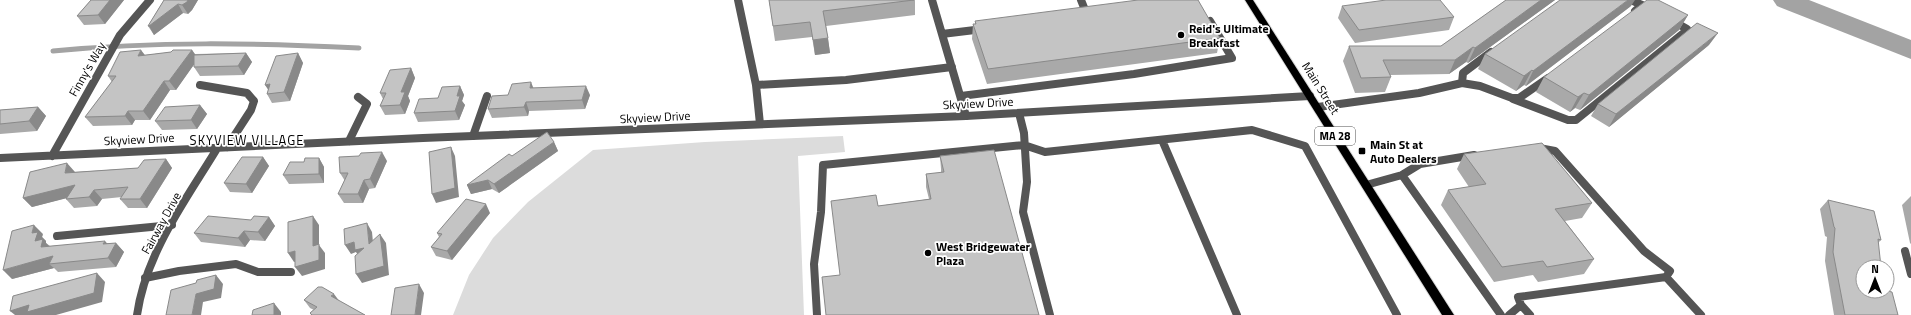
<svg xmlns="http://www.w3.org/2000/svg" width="1911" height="315" font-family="'Titillium Web',sans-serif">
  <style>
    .green { fill: #dcdcdc }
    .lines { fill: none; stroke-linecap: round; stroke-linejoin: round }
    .stream { stroke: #a3a3a3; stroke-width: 5 }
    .river { fill: #a3a3a3; fill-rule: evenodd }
    .primary-casing { stroke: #dbdbdb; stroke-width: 2 }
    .lane { stroke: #555; stroke-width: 8 }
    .street { stroke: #555; stroke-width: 8 }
    .primary { fill: #000; fill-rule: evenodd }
    .wall { fill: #a9a9a9 }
    .shaded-wall { fill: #898989 }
    .building { fill: #c4c4c4; stroke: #898989 }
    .poi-dot { fill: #000; stroke: #fff; stroke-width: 1.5 }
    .labels { text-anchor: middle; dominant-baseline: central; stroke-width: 3.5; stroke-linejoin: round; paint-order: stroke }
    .shield { fill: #fff; stroke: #4c4c4c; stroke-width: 1 }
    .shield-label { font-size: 11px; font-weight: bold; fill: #000 }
    .poi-label { font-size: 12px; font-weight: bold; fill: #000; stroke: #fff; text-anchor: start }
    .street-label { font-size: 12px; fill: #000; stroke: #fff }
    .neighbourhood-label { font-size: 13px; letter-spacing: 1px; fill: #000; stroke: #fff }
  </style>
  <rect width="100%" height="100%" fill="#fff"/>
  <!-- green -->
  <path class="green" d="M843 136 845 152 798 156 804 315H453L469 275 493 238 528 202 593 150 705 142Z"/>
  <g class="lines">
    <!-- stream -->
    <path class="stream" d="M53 51C155 41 257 43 359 48"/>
    <!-- river -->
    <path class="river" d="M1773 0H1809L1911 40V59L1777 6Z"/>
    <defs>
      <path id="primary" d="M1245 0H1253L1454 315H1442Z"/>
    </defs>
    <!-- primary casing -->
    <use href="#primary" class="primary-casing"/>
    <!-- lane -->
    <path class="lane" d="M738 0 756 85 760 124
      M932 0 966 116
      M1081 0 1087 15
      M1631 0 1642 5 1635 11
      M942 34 983 29
      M1462 83 1463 73 1491 52
      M200 85 247 93 254 101 251 110 227 147
      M756 85 846 80 952 67
      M961 96 1134 74 1232 58 1210 21
      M1513 99 1568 120H1576L1686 31 1687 29 1673 21
      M1318 107 1419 93 1462 83 1480 86 1512 98H1519L1548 78
      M1019 113 1024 133 1027 182 1023 212 1050 315
      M473 136 487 96
      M1162 140 1237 315
      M349 141 367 104 358 97
      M1402 175 1501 315
      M1366 185 1402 175 1420 164 1474 155
      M57 236 172 225
      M1666 277 1701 315
      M145 278 179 271 236 264 258 272H291
      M1521 305 1530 315
      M817 315 814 264 821 212 823 165 1024 145 1045 152 1252 130 1305 146 1397 315
      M1509 315 1521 305 1518 297 1666 277 1670 271 1644 251 1555 151 1539 148"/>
    <!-- street -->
    <path class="street" d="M52 156 120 35 150 0
      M0 158 423 138 966 116 1310 96
      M1905 251 1911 274
      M137 315C146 252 186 200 218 147"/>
    <!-- primary -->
    <use href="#primary" class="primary"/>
  </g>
  <!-- wall -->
  <path class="wall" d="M91 0H124L105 24 84 25 77 16Z
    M164 0H198L192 10 188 14 183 13 154 35 148 26Z
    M769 0H915V15L826 26 830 53 815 55 812 37 775 41Z
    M1506 0H1555L1468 63 1466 62 1449 74 1390 75 1391 77 1385 92 1355 93 1343 61 1349 46H1441Z
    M1342 6 1454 17 1449 30 1355 43 1338 18Z
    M1631 6 1526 86 1524 85 1516 91 1478 69 1485 54Z
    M1688 15 1679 30 1580 110 1575 108 1570 112 1536 92 1544 77Z
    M975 21 1220 38 1217 53 987 84 972 39 973 24H975Z
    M1709 45 1609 127 1591 116 1598 104Z
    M192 50 195 54 246 53 252 62 244 75 200 76 194 67V64L176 90H170L150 120H135L132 125 93 126 85 117 112 82 108 76 145 55Z
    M298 53 303 63 290 101 272 103 267 94Z
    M411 68 415 78 408 96 410 101 405 114 385 115 380 106 383 99 380 93Z
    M460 86 464 95 462 101 465 105 459 120 418 122 414 113 438 98Z
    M533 88 590 95 585 109 529 111 528 116 492 118 488 109 508 95Z
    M200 105 207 114 197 129 162 130 155 121Z
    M38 107 46 116 37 131 0 134V110Z
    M554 142 558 151 499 193 492 189 471 194 467 185 512 156Z
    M994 150 840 275 878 206 929 199 926 187V174L941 173V169L940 156Z
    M1464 154 1592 203 1582 218 1565 221 1594 259 1584 274 1538 282 1533 275 1494 282 1441 205 1448 190 1469 187 1457 169Z
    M263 157 269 166 252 193 230 192 224 183Z
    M319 158 324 167V183L289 184 283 175 304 162Z
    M166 159 172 168 147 208H128L120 199 122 197 102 199 97 206 74 208 66 199V198L32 207 23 198 75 172 138 168Z
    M387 161 375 188 369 189 363 203H344L338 194 345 181 340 173Z
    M1911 196V244L1910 243 1902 205Z
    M1828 200 1881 240 1879 242 1863 267 1898 315H1834L1825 261 1827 237 1825 236 1820 209Z
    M490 213 452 260 436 256 431 247 439 237 437 233Z
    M269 217 275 226 265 241 250 240 245 247 201 242 194 233 251 220Z
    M43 234 42 237 46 241V243L50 246 116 243 124 252 116 267 58 272 54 268 12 279Z
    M304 300 339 301 365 315H311L310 313 314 310 310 308Z"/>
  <!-- shaded-wall -->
  <path class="shaded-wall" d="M110 0H124L105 24 98 15Z
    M188 0H198L192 10 188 14 182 5Z
    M1541 0H1555L1468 63 1475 48Z
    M1628 0H1635L1631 6 1526 86 1533 71Z
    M178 4 183 13 154 35 149 26Z
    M1688 15 1679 30 1580 110 1589 95Z
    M1718 33 1709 45 1609 127 1616 114Z
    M828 38 830 53 815 55 813 40Z
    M1473 47 1466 62 1449 74 1455 60Z
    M141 50 148 59 138 56Z
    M192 50 198 59 176 90 169 81Z
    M246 53 252 62 244 75 238 66Z
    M298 53 303 63 290 101 284 92Z
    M411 68 415 78 408 96 410 101 405 114 400 105 401 92Z
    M1532 70 1524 85 1516 91 1524 76Z
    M164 81 170 90 150 120 143 111Z
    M531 82 535 92 530 88Z
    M270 84 271 94 265 85Z
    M460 86 464 95 462 101 465 105 459 120 455 111 457 96Z
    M586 86 590 95 585 109 582 100Z
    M1584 93 1575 108 1570 112 1578 97Z
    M526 102 529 111 528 116 524 107Z
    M200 105 207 114 197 129 191 120Z
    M38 107 46 116 37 131 29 121Z
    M128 111 135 120 132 125 125 116Z
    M554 142 558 151 499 193 494 184Z
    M451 147 455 156 459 197 436 203 432 194Z
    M382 152 387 161 375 188 370 179Z
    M263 157 269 166 252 193 246 184Z
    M319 158 324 167V183L319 174Z
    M166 159 172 168 147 208 140 199Z
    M67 163 75 172 73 182 65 173Z
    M364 180 369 189 363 203 358 194Z
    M488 180 492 189 471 194 467 185Z
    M75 185 83 194 32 207 23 198Z
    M94 190 102 199 97 206 89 197Z
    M486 204 490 213 452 260 447 251Z
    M313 216 319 225V245L325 253V269L302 276 295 267 313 246Z
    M269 217 275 226 265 241 258 232Z
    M367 223 372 232 374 253 369 244Z
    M34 225 43 234 42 237 46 241V243L51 248 50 256 35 241 32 233Z
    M244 231 250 240 245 247 238 238Z
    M380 234 386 243 389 275 362 283 356 274Z
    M105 241 112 249 116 243 124 252 116 267 108 258 103 244Z
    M354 242 364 248 360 259 356 252 351 254 345 245Z
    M295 251 302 260 294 262 288 253Z
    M53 256 49 264 54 268 12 279 3 270Z
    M97 273 105 282 102 302 56 315H15L10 311Z
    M216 275 223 284 221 298 203 302 201 315H192L196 294Z
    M419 284 424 293 421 315H415Z
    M334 294 340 302 331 296Z
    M274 303 281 312V315H274Z"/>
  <!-- building -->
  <path class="building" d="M91 0H110L98 15 77 16Z
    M164 0H188L187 2 182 5 178 4 149 26H148Z
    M769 0H914L823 11 828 38 813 40 810 22 773 26Z
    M1138 0H1198L1220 38 988 69 973 24H976L975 21Z
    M1386 0H1440L1454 17 1359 30 1342 6Z
    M1506 0H1541L1475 48 1473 47 1455 60H1383L1391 77 1361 78 1349 46H1441Z
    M1560 0H1628L1533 71 1532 70 1524 76 1485 54Z
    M1647 0H1658L1688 15 1589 95 1584 93 1578 97 1544 77Z
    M1697 23 1718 33 1616 114 1598 104Z
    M141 50 138 56 171 52 173 50H192L169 81H164L143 111H128L125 116 85 117 116 76H108L120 52Z
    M246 53 238 66 194 67V55Z
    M298 53 284 92 267 94 270 84 265 85 276 56Z
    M411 68 401 92H405L400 105 380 106 386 93H380L390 70Z
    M531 82 530 88 586 86 582 100 526 102 524 107 488 109 492 96 508 95 512 84Z
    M460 86 457 96H460L455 111 414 113 419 99 438 98 442 87Z
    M200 105 191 120 155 121 165 107Z
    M38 107 29 121 0 124V110Z
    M547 132 554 142 494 184 488 180 467 185 509 154 512 156Z
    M1542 143 1592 203 1555 209 1594 259 1547 267 1543 261 1502 267 1448 190 1486 184 1464 154Z
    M451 147 455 188 432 194 429 152Z
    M994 150 1039 315H826L822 277 840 275 831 201 876 195 878 206 931 199 926 174 944 172 940 156Z
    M382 152 370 179 364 180 358 194H338L348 173H340L339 157 359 156 361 153Z
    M242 157H263L246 184 224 183Z
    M305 158H319V174L283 175 290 162H304Z
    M166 159 140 199H120L128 187 94 190 89 197 66 199 75 185 23 198 30 172 67 163 65 173 138 168 144 160Z
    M466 199 486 204 447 251 431 247 442 234 437 233Z
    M1828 200 1874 211 1881 240 1878 239 1881 267H1863V291H1887L1892 292 1898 315H1845L1833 252 1835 228 1834 227Z
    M208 216 251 220 254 216 269 217 258 232 244 231 238 238 194 233Z
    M313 216V246L319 244V260L295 267V251L288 253V222Z
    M367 223 369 244 380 234 384 266 356 274 355 256 364 248 355 250 354 242 345 245 344 229Z
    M34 225 32 233 38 232 35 241 43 239 41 247 105 241 103 244 116 243 108 258 49 264 53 256 3 270 12 231Z
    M97 273 94 293 27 312 29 305 10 311 13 296Z
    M216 275 214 289 196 294 192 315H166L171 290 196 283 197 280Z
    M419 284 415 315H391L395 288Z
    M318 287H322L334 294 331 296 365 315H312L310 313 317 307 304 300Z
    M274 303V315H252L253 310Z"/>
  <!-- markers -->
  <g class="poi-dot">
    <circle cx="1181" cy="35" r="4"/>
    <rect x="1358" y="147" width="8" height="8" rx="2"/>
    <circle cx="928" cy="253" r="4"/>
  </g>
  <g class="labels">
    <!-- shield labels -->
    <rect class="shield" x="1315" y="127" width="40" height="18" rx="3"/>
    <g class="shield-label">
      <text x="1335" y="136">MA 28</text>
    </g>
    <!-- poi labels -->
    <g class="poi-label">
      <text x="1189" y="28">Reid's Ultimate<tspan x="1189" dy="14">Breakfast</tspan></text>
      <text x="1370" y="144">Main St at<tspan x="1370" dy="14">Auto Dealers</tspan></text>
      <text x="936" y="246">West Bridgewater<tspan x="936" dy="14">Plaza</tspan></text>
    </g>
    <!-- street labels -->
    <g class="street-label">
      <text transform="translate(87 69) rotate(-60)">Finny's Way</text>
      <text transform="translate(1321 88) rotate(58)">Main Street</text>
      <text transform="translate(978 103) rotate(-3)">Skyview Drive</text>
      <text transform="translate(655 117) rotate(-3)">Skyview Drive</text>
      <text transform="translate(139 139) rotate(-3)">Skyview Drive</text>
      <text transform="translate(161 223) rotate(-61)">Fairway Drive</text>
    </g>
    <!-- neighbourhood labels -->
    <g class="neighbourhood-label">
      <text x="247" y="140">SKYVIEW VILLAGE</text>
    </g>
  </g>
  <!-- north arrow -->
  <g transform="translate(1875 279)"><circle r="19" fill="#ffffff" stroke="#999999"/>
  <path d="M0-3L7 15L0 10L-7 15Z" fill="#000000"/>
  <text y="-6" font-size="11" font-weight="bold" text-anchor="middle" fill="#000000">N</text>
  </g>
</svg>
